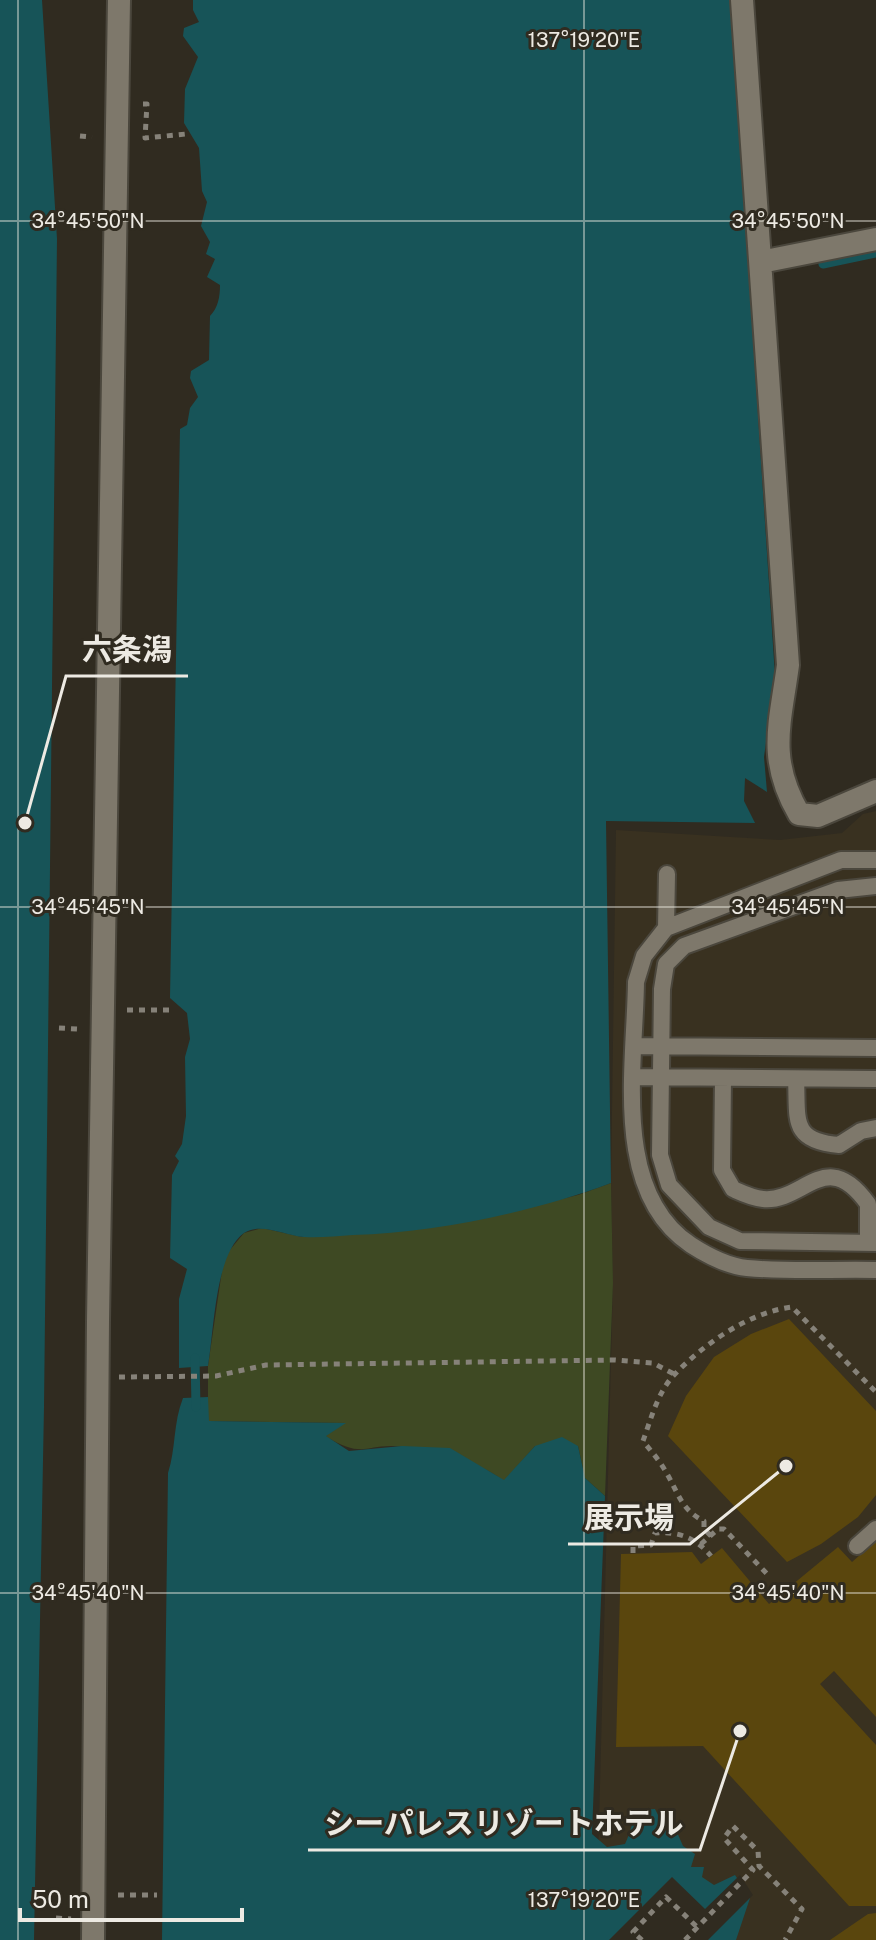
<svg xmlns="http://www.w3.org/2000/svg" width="876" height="1940" font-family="'Public Sans','Noto Sans JP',sans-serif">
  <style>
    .built { fill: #393120 }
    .green { fill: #3e4923 }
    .water { fill: #175458 }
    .pier { fill: #302b20 }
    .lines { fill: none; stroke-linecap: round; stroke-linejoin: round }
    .stream { stroke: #175458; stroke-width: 9 }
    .building { fill: #5a460d }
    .service-casing { stroke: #4b473d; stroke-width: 20 }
    .minor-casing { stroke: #4b473d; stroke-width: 26 }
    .path { stroke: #868279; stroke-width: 5; stroke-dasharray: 6 6; stroke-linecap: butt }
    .service { stroke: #7e786b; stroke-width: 16 }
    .minor { stroke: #7e786b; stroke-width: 22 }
    .ticks { fill: none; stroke: #edeae3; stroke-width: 2; stroke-opacity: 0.45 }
    .ticks-label { font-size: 20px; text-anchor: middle; fill: #edeae3; stroke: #302b20; stroke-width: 6; stroke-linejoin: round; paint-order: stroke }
    .leader { fill: none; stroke: #edeae3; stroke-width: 3 }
    .callout-dot { fill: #edeae3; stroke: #302b20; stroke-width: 3 }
    .callout-label { font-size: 30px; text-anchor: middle; font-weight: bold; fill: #edeae3; stroke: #302b20; stroke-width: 6; stroke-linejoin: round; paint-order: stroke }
  </style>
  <rect width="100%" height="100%" fill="#302b20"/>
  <!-- built -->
  <path class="built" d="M876 811V1940H596L613 1283 611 1183 616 830 780 840 842 833 863 814Z"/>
  <!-- green -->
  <path class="green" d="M611 1183 613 1283 605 1496 585 1478 578 1446H535L504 1481C477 1460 438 1451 403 1447 365 1442 366 1461 325 1436L344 1423 208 1421V1366L224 1257 244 1233 262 1228 302 1237 481 1219 578 1195Z"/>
  <!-- water -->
  <path class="water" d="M0 0H42L57 239 44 1407 34 1940H0Z
    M193 0H731L775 676 764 757 767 792 745 778 744 801 755 823 606 821 611 1183C533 1212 436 1233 353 1235 337 1236 320 1238 304 1237 285 1236 262 1222 244 1233 215 1253 214 1332 208 1366L179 1368V1299L187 1269 170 1258 172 1175 179 1161 175 1156 182 1144 186 1116 185 1057 190 1039 187 1013 170 998 180 429 187 425 190 408 198 397 190 378 191 371 209 360 210 316C218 308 220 297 220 285L207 277 215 259 206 254 210 242 201 226 207 202 202 191 199 148 184 123 185 89 198 57 183 36 184 28 199 22 193 10Z
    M208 1397 209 1421 346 1423 326 1436 349 1451 402 1446 450 1448 504 1480 535 1446 562 1437 578 1446 585 1478 605 1496 592 1834 607 1847 625 1844C634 1827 630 1809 655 1809L665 1829 676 1830 683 1846 695 1854 691 1867H704L702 1877 714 1885 735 1875 750 1898 736 1940H162L168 1473C176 1448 173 1423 183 1398Z"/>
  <!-- pier -->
  <path class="pier" d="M740 1875 753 1895 708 1940H609L672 1877 705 1909Z"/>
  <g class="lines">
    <!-- stream -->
    <path class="stream" d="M823 264 876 253
      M195 1358 196 1407"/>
  </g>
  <!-- building -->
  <path class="building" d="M789 1319 876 1411V1495L858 1517 821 1544 787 1562 668 1436 686 1396 714 1357 751 1334Z
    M876 1541V1717L834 1671 820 1684 876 1745V1906H849L703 1746 616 1747 621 1554 692 1552 701 1564 722 1548 769 1604 838 1547 852 1562Z
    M876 1913V1940H830L868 1914Z"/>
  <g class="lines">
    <defs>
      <path id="service" d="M876 860H841L666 928 644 956 636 982C635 1066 611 1192 691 1245 708 1256 727 1266 747 1268 789 1272 834 1269 876 1270
        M876 886 838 890 684 946 666 964 662 989 660 1155 669 1185 709 1227 740 1241 876 1243
        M666 928 667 874
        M636 1046 876 1048
        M635 1077 876 1079
        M723 1078 722 1170 733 1189C742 1193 752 1198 763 1199 804 1203 826 1145 868 1204V1243
        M796 1079C798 1119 790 1141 839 1145L861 1131 876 1128
        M857 1546 876 1529"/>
      <path id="minor" d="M742 0 788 665C780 724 767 759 799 814L818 816 876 791
        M761 262 876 239
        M93 1940 98 1321 119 0"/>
    </defs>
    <!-- service casing -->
    <use href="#service" class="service-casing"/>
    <!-- minor casing -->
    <use href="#minor" class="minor-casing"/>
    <!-- path -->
    <path class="path" d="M143 104H147L145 138 186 134
      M80 136 92 137
      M127 1010H170
      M59 1028 77 1029
      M119 1377 216 1376 266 1365 615 1360 653 1363 674 1374
      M711 1536 704 1529V1521C681 1510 678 1492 666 1472 660 1461 651 1451 643 1441 651 1419 658 1391 675 1374 705 1343 750 1312 792 1307L876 1392
      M701 1544 718 1529H724L770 1577
      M633 1553V1546L651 1545 655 1533C679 1531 696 1538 711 1556
      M118 1895H157
      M56 1918 71 1919
      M642 1940 633 1932 666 1897 697 1927
      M685 1940 753 1870 724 1838 733 1826 758 1851 759 1866 802 1909 785 1940"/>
    <!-- service -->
    <use href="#service" class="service"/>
    <!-- minor -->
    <use href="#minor" class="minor"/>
  </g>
  <!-- ticks -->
  <path class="ticks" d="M18 0V1940M584 0V1940M0 221H876M0 907H876M0 1593H876"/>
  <g class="ticks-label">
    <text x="584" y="47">137°19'20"E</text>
    <text x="88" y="228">34°45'50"N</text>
    <text x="788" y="228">34°45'50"N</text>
    <text x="88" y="914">34°45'45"N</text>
    <text x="788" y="914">34°45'45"N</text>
    <text x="88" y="1600">34°45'40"N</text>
    <text x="788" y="1600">34°45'40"N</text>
    <text x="584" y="1907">137°19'20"E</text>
  </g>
  <!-- callouts -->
  <path class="leader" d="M25 823L66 676H188M786 1466L690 1544H568M740 1731L700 1850H308"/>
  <g class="callout-dot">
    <circle cx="25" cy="823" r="8"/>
    <circle cx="786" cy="1466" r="8"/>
    <circle cx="740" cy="1731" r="8"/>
  </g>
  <g class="callout-label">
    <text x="127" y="660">六条潟</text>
    <text x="629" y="1528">展示場</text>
    <text x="504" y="1834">シーパレスリゾートホテル</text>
  </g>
  <!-- scale -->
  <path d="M20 1908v12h222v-12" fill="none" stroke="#edeae3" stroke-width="4"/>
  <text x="32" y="1908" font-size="24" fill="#edeae3" stroke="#302b20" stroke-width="6" paint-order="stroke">50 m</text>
</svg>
